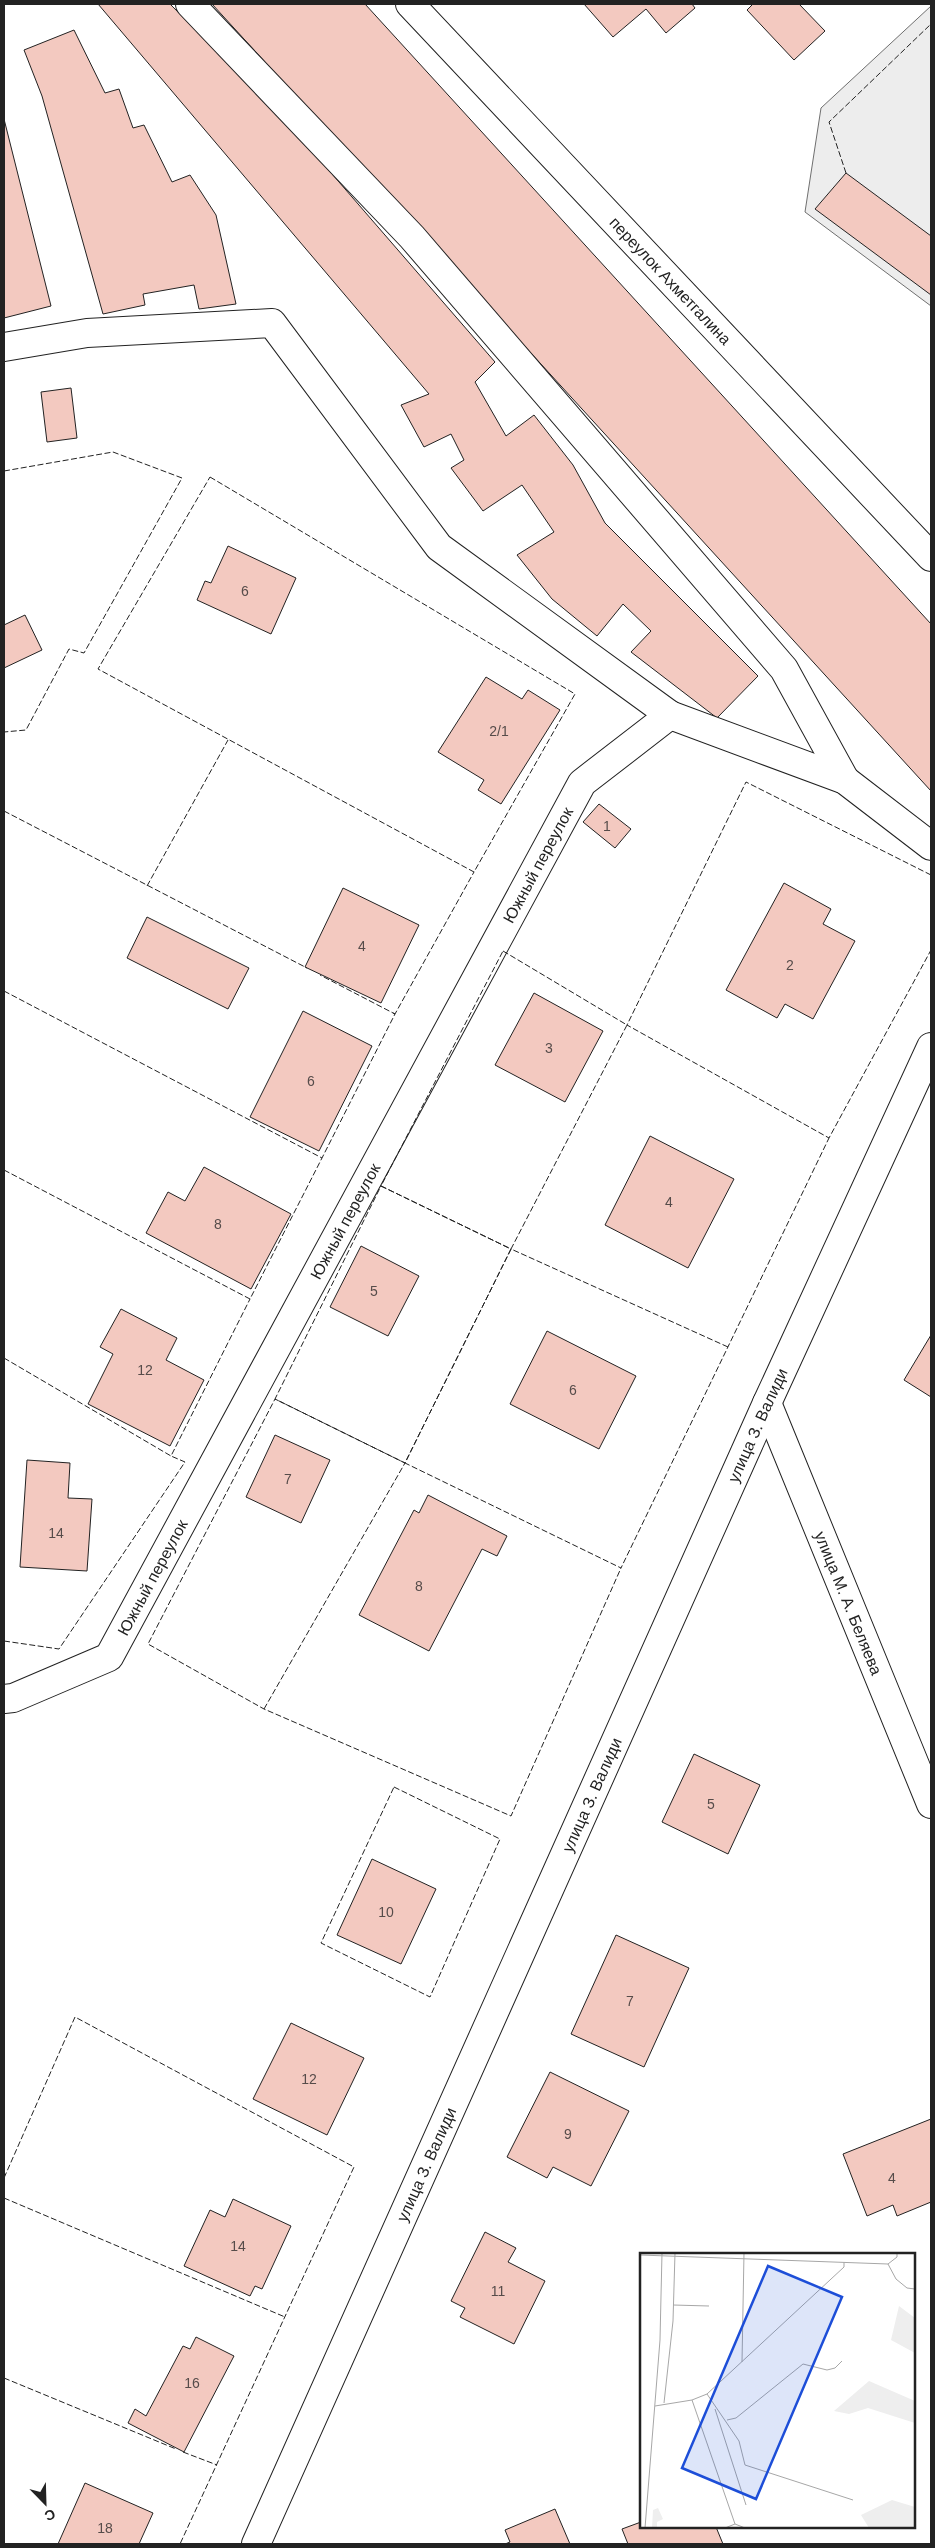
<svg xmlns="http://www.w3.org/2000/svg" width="935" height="2548" font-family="Arial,sans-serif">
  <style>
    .parking { fill: #ededed; stroke: #6f6f6f }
    .building { fill: #f3c9c0; stroke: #222 }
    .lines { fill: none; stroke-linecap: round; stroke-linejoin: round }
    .minor-casing { stroke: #222; stroke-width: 30 }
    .minor { stroke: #fff; stroke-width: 28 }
    .fence { stroke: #222; stroke-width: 1; stroke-dasharray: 6 2.5; stroke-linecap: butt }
    .labels { text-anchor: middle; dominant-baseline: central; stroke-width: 4; stroke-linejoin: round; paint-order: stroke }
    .number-label { font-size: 14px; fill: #564c4a }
    .street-label { font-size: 16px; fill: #222; stroke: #fff }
    .inset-road { fill: none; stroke: #a7a7a7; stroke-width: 1 }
    .view { fill: #1d4ed8; fill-opacity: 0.15; stroke: #1d4ed8; stroke-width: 2.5 }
    .inset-edge { fill: none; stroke: #222; stroke-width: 2.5 }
  </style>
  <rect width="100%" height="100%" fill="#fff"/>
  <!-- parking -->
  <path class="parking" d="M931 6V306L805 212 821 108Z"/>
  <!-- building -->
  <path class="building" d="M98 4H170L287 122 495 362 475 382 506 436 534 415 573 465 605 523 758 676 717 718 631 652 651 631 623 604 597 636 552 599 517 555 554 532 522 485 483 511 451 468 464 460 451 434 424 447 401 405 429 394Z
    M212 4H365L931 624V791Z
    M584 4H692L695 8 666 33 646 9 613 37Z
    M753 4H799L825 31 794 60 747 10Z
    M74 30 105 93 119 89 133 128 144 125 172 182 190 175 216 215 236 304 199 309 194 285 143 294 145 305 103 314 42 96 24 50Z
    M4 119 51 306 4 318Z
    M846 173 931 236V295L815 209Z
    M71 388 77 438 47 442 41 392Z
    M228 546 296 578 271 634 197 600 205 581 211 583Z
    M25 615 42 650 4 668V625Z
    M486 677 522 699 528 690 560 710 501 804 478 790 484 780 438 752Z
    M599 804 631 829 615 848 583 822Z
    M784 883 831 909 823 924 855 941 813 1019 785 1004 777 1018 726 990Z
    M343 888 419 925 381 1003 305 967Z
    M147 917 249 968 228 1009 127 958Z
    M534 993 603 1031 565 1102 495 1065Z
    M303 1011 372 1046 319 1151 250 1117Z
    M650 1136 734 1179 688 1268 605 1225Z
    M204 1167 291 1214 251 1289 146 1233 168 1192 185 1201Z
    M361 1246 419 1276 388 1336 330 1307Z
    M121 1309 177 1338 166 1360 204 1380 170 1446 88 1404 113 1354 100 1347Z
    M547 1331 636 1376 599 1449 510 1404Z
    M931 1335V1397L904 1380Z
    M275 1435 330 1460 301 1523 246 1497Z
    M27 1460 70 1463 68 1498 92 1499 87 1571 20 1567Z
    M428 1495 507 1536 497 1556 482 1549 429 1651 359 1615 414 1510 419 1513Z
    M694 1754 760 1785 728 1854 662 1822Z
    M372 1859 436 1889 401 1964 337 1935Z
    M616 1935 689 1968 644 2067 571 2034Z
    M291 2023 364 2058 327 2135 253 2099Z
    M550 2072 629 2111 591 2186 553 2167 547 2178 507 2157Z
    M931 2119V2202L897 2216 893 2205 867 2216 843 2154Z
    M233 2199 291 2226 262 2289 255 2286 250 2296 184 2266 210 2210 225 2217Z
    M485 2232 516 2248 508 2262 545 2281 514 2344 460 2317 465 2308 451 2301Z
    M196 2337 234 2356 184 2452 128 2423 135 2409 146 2416 183 2346 190 2349Z
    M85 2483 153 2513 139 2544H58Z
    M555 2509 570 2544H505L510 2542 505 2530Z
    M641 2522V2527H716L723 2544H628L622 2529Z"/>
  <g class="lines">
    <defs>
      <g id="minor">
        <path d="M190 4 412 237 784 669 845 780"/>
        <path id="s1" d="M410 4 931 557"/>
        <path d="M4 347 87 333 272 323 439 547 670 715 845 780 931 846"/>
        <path id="s2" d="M767 1403 931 1804"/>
        <path id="s3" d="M4 1699 13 1698 109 1657 582 783 670 715"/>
        <path id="s4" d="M256 2544 767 1403 931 1047"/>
      </g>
    </defs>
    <!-- minor casing -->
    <use href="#minor" class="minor-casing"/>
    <!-- minor -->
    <use href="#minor" class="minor"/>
    <!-- fence -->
    <path class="fence" d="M846 173 829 122 931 24
      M4 471 113 452 182 478 84 653 69 649 26 730 4 732
      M210 477 575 694 474 872 98 669Z
      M4 811 307 968
      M931 875 746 782 627 1025 829 1138 931 950
      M147 886 228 740
      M503 951 627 1025 511 1249 381 1186Z
      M4 991 322 1158 395 1014 320 975
      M393 1013 395 1014 474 872
      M4 1170 250 1299 322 1158
      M381 1186 511 1249 405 1463 275 1399Z
      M728 1347 511 1249 405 1463 621 1568 829 1138
      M4 1358 171 1456 250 1299
      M4 1641 59 1649 185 1462 171 1456
      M264 1709 405 1463 275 1399 148 1644 264 1709 511 1816 621 1568
      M394 1787 500 1839 430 1997 321 1943Z
      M4 2178 75 2017 354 2167 180 2544
      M4 2198 285 2317
      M4 2378 176 2449
      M183 2452 217 2465"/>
  </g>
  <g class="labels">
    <!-- number labels -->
    <g class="number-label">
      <text x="245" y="591">6</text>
      <text x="499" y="731">2/1</text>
      <text x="607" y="826">1</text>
      <text x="362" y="946">4</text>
      <text x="790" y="965">2</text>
      <text x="549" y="1048">3</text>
      <text x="311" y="1081">6</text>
      <text x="669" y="1202">4</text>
      <text x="218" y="1224">8</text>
      <text x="374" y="1291">5</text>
      <text x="145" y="1370">12</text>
      <text x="573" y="1390">6</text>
      <text x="288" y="1479">7</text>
      <text x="56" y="1533">14</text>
      <text x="419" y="1586">8</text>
      <text x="711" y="1804">5</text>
      <text x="386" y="1912">10</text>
      <text x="630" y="2001">7</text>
      <text x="309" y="2079">12</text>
      <text x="568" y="2134">9</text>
      <text x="892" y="2178">4</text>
      <text x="238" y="2246">14</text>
      <text x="498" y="2291">11</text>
      <text x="192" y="2383">16</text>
      <text x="105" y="2528">18</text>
    </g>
    <!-- street labels -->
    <g class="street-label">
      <text stroke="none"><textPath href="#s1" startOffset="380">переулок Ахметгалина</textPath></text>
      <text stroke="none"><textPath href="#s3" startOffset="1014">Южный переулок</textPath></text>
      <text stroke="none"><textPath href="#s3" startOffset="609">Южный переулок</textPath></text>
      <text stroke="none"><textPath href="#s4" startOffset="1226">улица З. Валиди</textPath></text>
      <text stroke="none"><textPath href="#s3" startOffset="204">Южный переулок</textPath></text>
      <text stroke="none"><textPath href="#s2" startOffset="216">улица М. А. Беляева</textPath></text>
      <text stroke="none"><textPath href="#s4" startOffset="821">улица З. Валиди</textPath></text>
      <text stroke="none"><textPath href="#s4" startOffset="416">улица З. Валиди</textPath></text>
    </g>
  </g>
  <!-- overview -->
  <g transform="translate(640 2253)">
    <rect width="275" height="275" fill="#fff"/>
    <path d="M259 53 275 65V100L251 87ZM229 128 275 148V170L228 155 209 161 194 158ZM252 247 275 254V275H229L221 262ZM18 255 23 266 17 269V275H12L13 257Z" fill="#eee"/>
    <path class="inset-road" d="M0 2 248 11M248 11 256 26 267 35 275 36M248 11 257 4V0M33 52 69 53M102 109 104 0M67 141 99 188 105 212 213 247M52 147 95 271M24 150 33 68 35 0M15 153 52 147 67 141 204 14V9M75 156 106 252M87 167 96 165 163 111 187 117 195 115 202 108M5 275 20 87 22 0M85 275 95 271 105 275"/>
    <path class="view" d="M128 13 202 44 116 246 42 215Z"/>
    <rect width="275" height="275" class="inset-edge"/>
  </g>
  <!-- border -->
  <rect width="935" height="2548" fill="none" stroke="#222222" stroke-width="10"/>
  <!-- north arrow -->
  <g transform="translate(45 2503) rotate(157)" stroke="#ffffff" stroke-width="4" paint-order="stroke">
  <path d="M0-4L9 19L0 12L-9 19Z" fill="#222222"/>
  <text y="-8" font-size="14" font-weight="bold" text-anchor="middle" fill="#222222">С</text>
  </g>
</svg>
